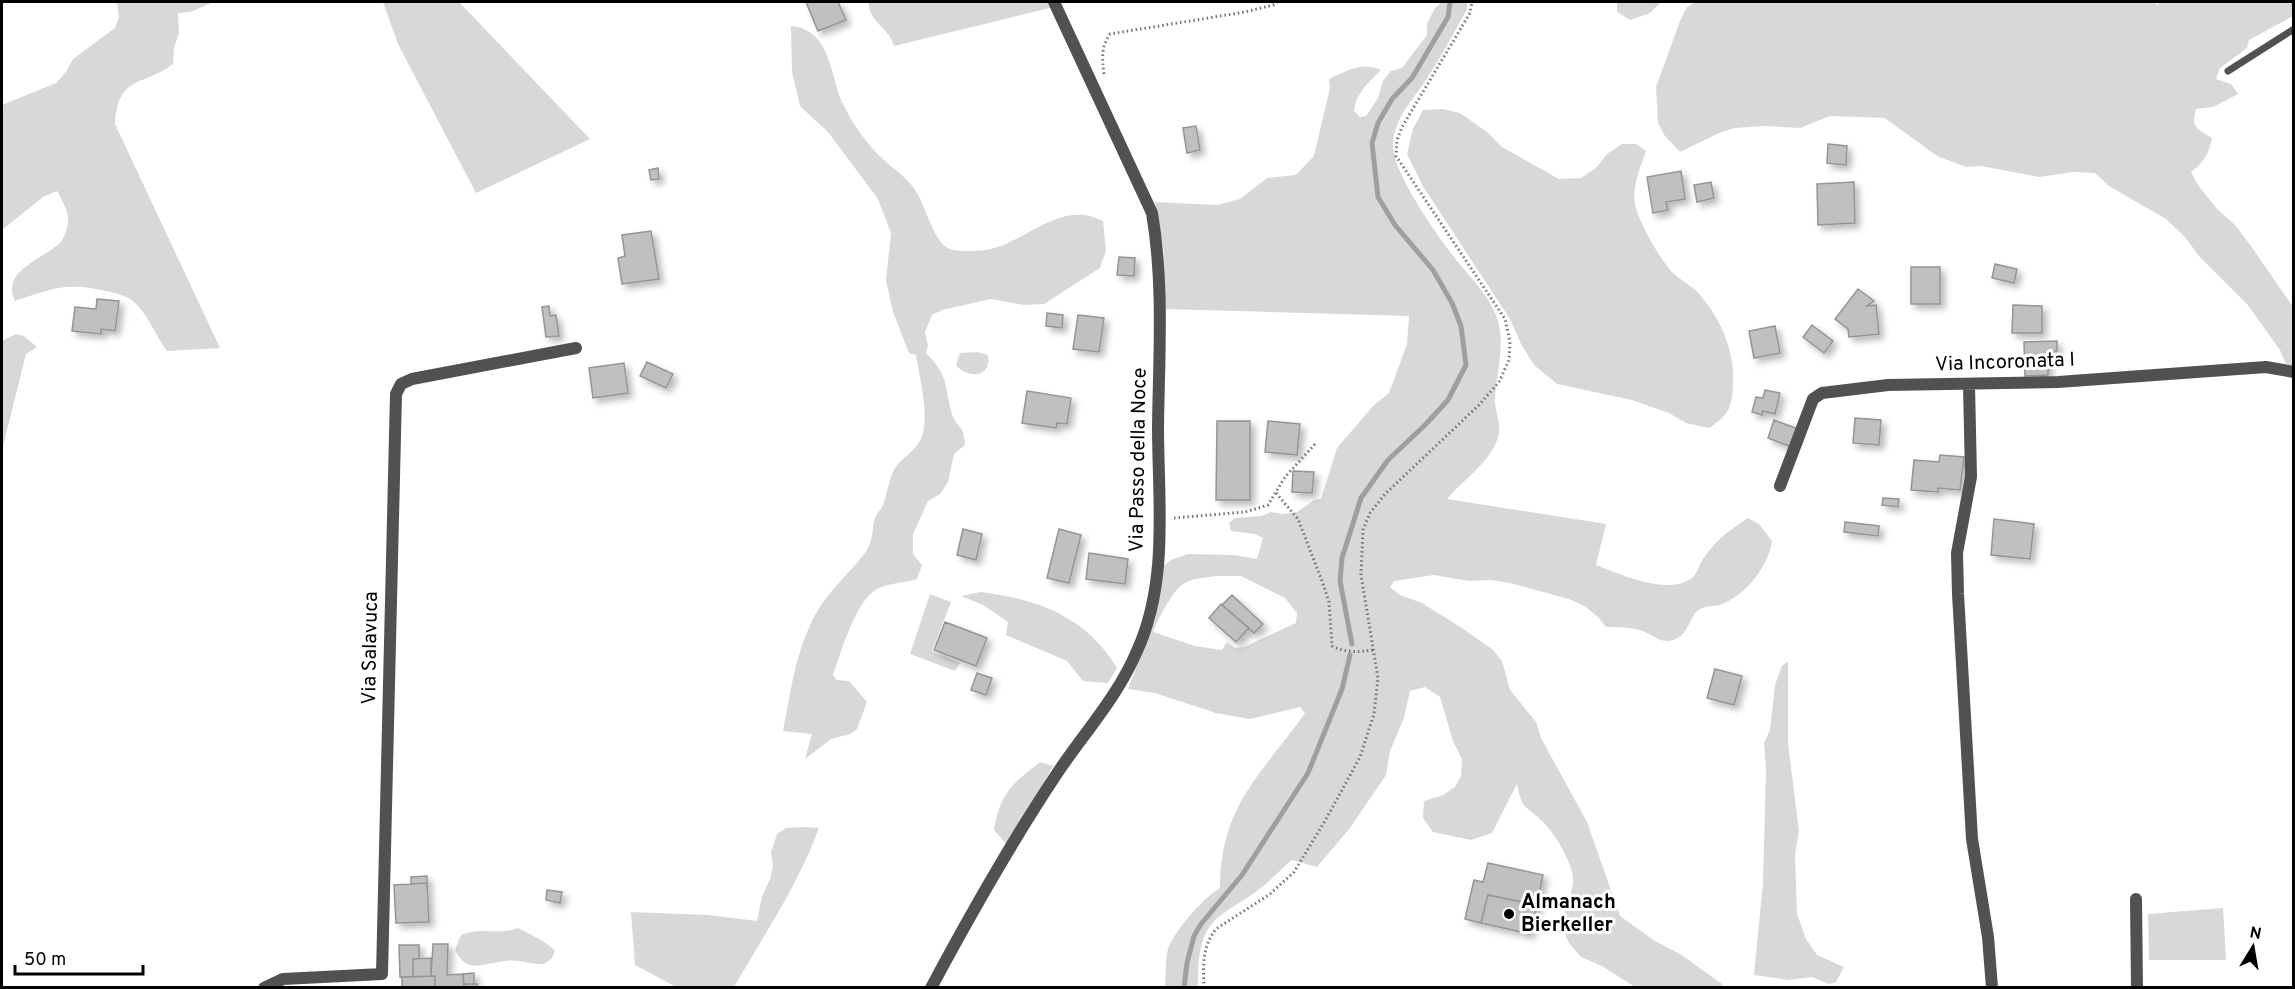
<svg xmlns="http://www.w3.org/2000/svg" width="2295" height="989" font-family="Overpass,sans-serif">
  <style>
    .green { fill: #d8d8d8; fill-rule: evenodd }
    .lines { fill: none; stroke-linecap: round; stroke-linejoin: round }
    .stream { stroke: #9f9f9f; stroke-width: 5 }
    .building { fill: #c0c0c0; stroke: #959595; stroke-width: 1.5; filter: url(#shadow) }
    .path { stroke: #737373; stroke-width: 3; stroke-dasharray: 1.5 3; stroke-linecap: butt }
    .service { stroke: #515151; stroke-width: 7 }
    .minor { stroke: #515151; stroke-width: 12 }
    .poi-dot { fill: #000; stroke: #fff; stroke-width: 2 }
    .labels { text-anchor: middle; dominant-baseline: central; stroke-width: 6; stroke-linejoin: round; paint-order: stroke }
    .street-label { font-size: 20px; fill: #000; stroke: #fff }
    .poi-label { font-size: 20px; font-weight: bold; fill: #000; stroke: #fff; text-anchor: start }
  </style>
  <defs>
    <filter id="shadow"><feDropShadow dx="4.5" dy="4.5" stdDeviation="3" flood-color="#0004"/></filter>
  </defs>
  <rect width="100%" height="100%" fill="#fff"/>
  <!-- green -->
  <path class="green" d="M117 2H214L190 12 178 13 179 32 174 48 173 64C143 87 118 74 115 124L220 348 167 351C155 335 148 314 133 301 125 295 115 293 106 291 67 282 52 288 15 301 0 271 43 259 60 243 65 237 69 225 68 217 67 209 61 198 57 191L43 197 2 230V105L56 83 66 72 73 59 115 28 119 17Z
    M383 2H459L590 139 476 193 398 44Z
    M868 2H1047L1050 8 894 46C887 25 871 25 868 2Z
    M1442 2H1467V9C1454 33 1441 57 1426 80 1412 101 1395 117 1393 144 1391 171 1440 240 1458 262 1472 279 1490 297 1497 318 1506 345 1496 373 1495 400 1495 413 1503 427 1497 440 1488 464 1463 480 1447 499L1606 524 1596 565C1620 574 1672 598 1694 576 1698 571 1700 564 1703 559 1715 541 1729 530 1748 518L1759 524 1772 541C1769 565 1746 595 1722 604 1715 607 1707 605 1700 609 1687 617 1691 637 1669 641 1658 642 1649 632 1639 630 1629 627 1617 627 1606 627L1599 618 1586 607 1569 599 1510 583 1491 580 1469 581 1434 575 1394 581 1390 587 1400 595 1422 603 1462 628 1493 650 1502 661 1510 690 1536 722 1541 738 1587 822 1620 916 1655 941 1680 954 1722 984V987H1635L1602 966 1581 957 1569 943 1560 923C1564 912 1574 891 1573 878 1572 862 1554 832 1542 821 1524 804 1522 810 1517 784L1492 833 1471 840 1433 832 1423 818 1424 801 1443 795 1455 787 1461 776 1462 759 1453 741 1440 697 1425 687 1410 691 1404 718 1390 751 1386 775 1350 828 1317 867 1292 860C1279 871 1267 884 1253 894 1243 901 1231 907 1221 915 1198 932 1198 961 1198 987H1165C1166 976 1165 960 1168 949 1175 930 1203 898 1220 888 1220 806 1261 775 1305 713L1300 707 1250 719 1216 713 1155 693 1128 689 1155 620 1163 566 1171 560 1188 554 1235 555 1257 559 1263 538 1255 534 1231 531 1229 523 1235 518 1261 516 1271 512 1282 514 1297 512 1314 500 1321 499 1337 448 1373 406 1389 393 1407 344 1409 316 1165 309 1164 252 1155 202 1217 205 1240 199 1267 178 1296 175 1314 156 1330 88 1329 79C1346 71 1363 61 1381 70 1369 82 1356 93 1354 111L1360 117 1366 116 1378 98 1383 81 1391 71 1402 68 1427 35V24L1435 8ZM1215 576H1241L1285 598 1297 613 1296 623 1244 647 1235 648 1227 642 1222 650 1195 646 1153 632C1158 619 1172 592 1183 584 1192 578 1205 578 1215 576Z
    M1617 2H1661L1650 13 1630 20 1617 12Z
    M1696 2H2155L2156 5 2161 2H2293V16L2249 40 2247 48 2220 68 2216 79 2231 84 2238 94 2213 107 2196 109C2191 128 2196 128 2212 138 2209 154 2204 162 2191 172L2198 185 2217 209 2235 225 2251 246 2293 307V367L2286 364 2280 350 2247 304 2199 256 2185 237 2166 219 2109 186 2095 173 2074 172 2039 177 1981 166 1966 167 1937 156 1885 118 1830 116 1800 128 1765 126 1735 128 1719 133 1680 152 1665 136 1658 123 1656 87 1680 21 1687 7Z
    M791 26C831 29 830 76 843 104 853 125 869 147 887 163 899 173 910 180 918 195 926 209 933 237 946 247 950 250 959 251 964 251 973 251 983 251 991 249 1023 241 1051 211 1085 215 1091 216 1098 219 1103 221L1106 251 1100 268 1044 304 1024 305 991 299 942 310 932 315 925 332 928 346 926 353C950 377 944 386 952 414 957 429 964 423 965 445L954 454 948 482 940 494 928 501 913 534V554L922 565 917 579C905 583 888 583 877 589 856 600 841 652 833 675L837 680 849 681 867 702 857 729 850 734 831 739 805 759 812 734 783 731C791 691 795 654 814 617 827 592 848 575 865 553 874 540 871 532 875 518 876 514 880 511 882 507 887 496 888 483 893 472 900 457 919 451 923 433 928 408 920 380 916 355L909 353 893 312 886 280 891 233 878 199 828 132 800 106 792 72Z
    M1442 109 1460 113 1487 132 1502 147 1559 179 1581 178 1596 168 1607 154 1622 144H1636L1646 151C1640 168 1632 186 1635 204 1638 221 1660 259 1672 272 1681 281 1693 286 1700 295 1721 319 1735 352 1733 383 1732 408 1729 415 1709 428L1686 423 1669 413 1632 400 1557 384 1534 365 1521 344 1510 319 1424 188 1407 154 1413 129 1423 110Z
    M16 334 24 336 37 347 26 354 2 450V341Z
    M977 352 988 355C992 378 967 379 956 365L960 353Z
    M981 592C1039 600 1085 616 1117 668L1108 683 1083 681 1067 661 1006 635 1008 622 983 605 961 596Z
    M930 594 951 602 932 651 960 663 955 671 910 654Z
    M1788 661V743L1799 831 1795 855 1797 914 1806 939 1817 955 1844 967 1836 982 1829 984 1812 977 1788 980 1754 975 1763 883 1766 769 1764 743 1770 730 1775 685 1782 666Z
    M1040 762 1053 766 1008 846 994 830C1001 792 1011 785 1040 762Z
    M804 827 819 828C798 885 764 935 734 987H676L635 965 631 912 708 915 757 921 762 897 770 879 773 866 771 853 777 834 786 828Z
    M2223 908 2226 960H2149L2148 914Z
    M518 928C529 934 548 942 555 951L552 958 544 964C531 965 519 959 505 961 485 963 467 975 455 950L461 935C485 926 497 936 518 928Z"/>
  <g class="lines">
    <!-- stream -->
    <path class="stream" d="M1352 644 1340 581 1342 558 1361 498 1388 460 1426 424 1448 400 1466 365 1461 326 1452 303 1433 270 1395 225 1378 197 1372 143 1378 123 1392 99 1412 78 1448 17 1450 2
      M1184 988 1187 963 1194 936 1201 924 1242 875 1308 773 1342 689 1350 655"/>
  </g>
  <!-- building -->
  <path class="building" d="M806 2H838L846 20 818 31Z
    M1196 126 1200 150 1187 153 1183 128Z
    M1828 144 1847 146 1846 165 1827 163Z
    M658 168 659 179 651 180 649 170Z
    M1681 171 1685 199 1666 202 1668 210 1653 213 1647 177Z
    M1711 182 1714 198 1697 202 1694 185Z
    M1854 182 1855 223 1818 225 1817 184Z
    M651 231 659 279 622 284 618 258 625 256 622 235Z
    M1119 257 1135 258 1134 276 1117 275Z
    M1995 264 2017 269 2014 283 1992 278Z
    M1911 267H1940V304H1911Z
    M1858 289 1874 301 1867 306 1876 305 1879 334 1849 337 1848 329 1835 319Z
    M97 299 119 301 115 331 101 329V334L72 331 75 307 96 309Z
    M2013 305 2042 306V333H2012Z
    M549 306 550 316 556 315 559 336 546 337 542 307Z
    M1047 313 1063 315 1062 328 1046 326Z
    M1078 315 1104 318 1099 352 1073 349Z
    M1812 325 1833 341 1824 353 1803 337Z
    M1775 326 1780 353 1754 358 1749 331Z
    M2057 341V351H2048V375L2025 376 2024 342Z
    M647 362 673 374 666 388 640 376Z
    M624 363 628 393 593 398 589 368Z
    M1765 390 1780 393 1775 414 1763 411 1762 415 1752 412 1756 397 1763 398Z
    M1027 391 1071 398 1067 424 1057 423 1056 428 1022 423Z
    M1855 418 1881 420 1879 445 1853 443Z
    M1774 420 1798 429 1791 447 1768 438Z
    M1217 421H1250V500H1216Z
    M1268 421 1300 424 1297 455 1265 452Z
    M1940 455 1964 457 1960 490 1938 488V492L1911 490 1914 460 1939 462Z
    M1293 471 1314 472 1312 493 1292 492Z
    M1883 498 1899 499 1898 507 1882 505Z
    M1994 519 2034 524 2030 559 1991 555Z
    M1845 522 1879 526 1878 536 1844 532Z
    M963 529 982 534 976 560 957 555Z
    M1059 529 1081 535 1069 583 1047 578Z
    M1089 553 1128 559 1125 584 1086 579Z
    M1232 595 1263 624 1254 633 1222 605Z
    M1221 604 1249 628 1236 642 1209 618Z
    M945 622 987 638 976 666 934 650Z
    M1715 669 1742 676 1734 705 1707 698Z
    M977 673 992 678 986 695 971 690Z
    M1488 863 1543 875 1537 905 1488 895 1481 923 1465 919 1474 880 1483 882Z
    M427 876V883L411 884V877Z
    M427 883 429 922 396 923 394 885Z
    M547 890 562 892 560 903 546 900Z
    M1488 895 1537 905 1530 934 1481 923Z
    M433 944H448L447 975 463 974 464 988H435V976H431Z
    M399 945H419V959H413V977H400Z
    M431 958V976L413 977V959Z
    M474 973V984H464L463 974Z
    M435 976V988H402V977Z
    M464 984H477V988H464Z"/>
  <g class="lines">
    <!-- path -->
    <path class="path" d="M1104 74C1102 58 1101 47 1110 34L1245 12 1273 5 1277 2
      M1276 493 1298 519 1322 581 1329 602 1332 646C1346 653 1358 652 1373 650
      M1174 518 1245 512 1268 505 1285 477 1315 444
      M1204 988C1203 966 1202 947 1216 929L1270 894 1294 872 1325 821 1360 757 1374 714 1378 678 1361 575 1363 530 1370 513 1385 494 1479 405 1499 382 1509 360 1510 342 1505 319 1396 156 1397 140 1402 127 1470 13 1472 2"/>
    <!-- service -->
    <path class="service" d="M2228 71 2294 29"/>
    <!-- minor -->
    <path class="minor" d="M1969 385 1971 477 1957 553 1958 594 1972 839 1988 937 1992 988
      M1780 486 1813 399 1822 393 1888 385 2058 382 2266 367 2294 372
      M2136 899 2137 988
      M264 988 283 979 382 974 396 394 401 384 412 379 576 348
      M931 988C970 915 1012 841 1058 772 1085 732 1118 696 1137 651 1169 581 1158 501 1158 426 1159 355 1164 283 1152 213L1054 2"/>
  </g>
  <!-- markers -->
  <circle class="poi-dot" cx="1509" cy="914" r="6"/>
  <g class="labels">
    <!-- street labels -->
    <g class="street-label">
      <text transform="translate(2005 363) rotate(-2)">Via Incoronata I</text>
      <text transform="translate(1139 460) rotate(-89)">Via Passo della Noce</text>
      <text transform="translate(371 648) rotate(-89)">Via Salavuca</text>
    </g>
    <!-- poi labels -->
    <g class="poi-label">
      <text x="1521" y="903">Almanach<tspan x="1521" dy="23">Bierkeller</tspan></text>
    </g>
  </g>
  <!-- border -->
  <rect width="2295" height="989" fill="none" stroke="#000000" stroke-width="6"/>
  <!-- north arrow -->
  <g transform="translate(2253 947) rotate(11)" stroke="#ffffff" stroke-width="4.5" paint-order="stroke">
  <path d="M0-4.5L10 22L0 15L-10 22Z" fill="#000000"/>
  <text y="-9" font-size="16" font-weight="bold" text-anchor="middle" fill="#000000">N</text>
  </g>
  <!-- scale -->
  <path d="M15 965v9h128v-9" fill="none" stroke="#000000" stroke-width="3"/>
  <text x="24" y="965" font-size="18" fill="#000000" stroke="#ffffff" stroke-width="4.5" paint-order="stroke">50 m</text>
</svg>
